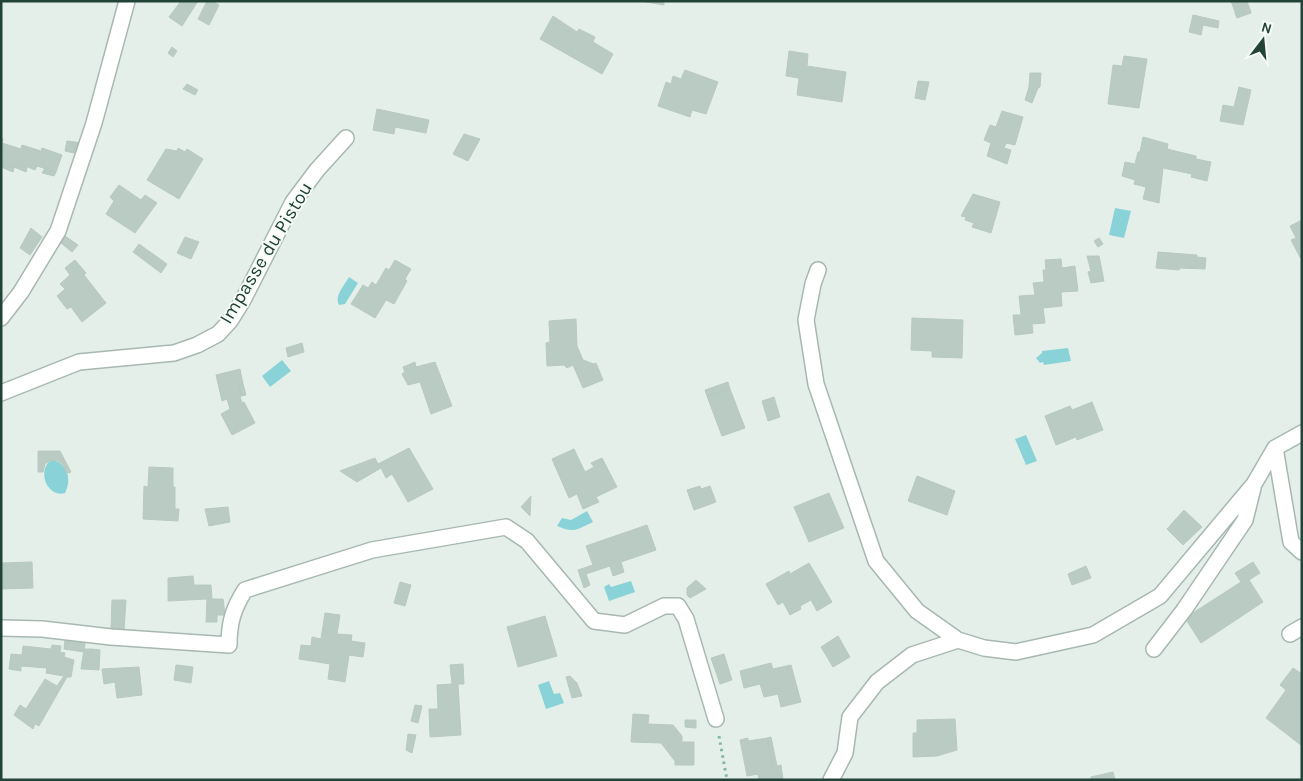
<svg xmlns="http://www.w3.org/2000/svg" width="1303" height="781" font-family="Karla,sans-serif">
  <style>
    .water { fill: #89d3d8 }
    .building { fill: #bacbc3; stroke: #b7cac0 }
    .lines { fill: none; stroke-linecap: round; stroke-linejoin: round }
    .street-casing { stroke: #a7b8b1; stroke-width: 18 }
    .path { stroke: #83b6a2; stroke-width: 3; stroke-dasharray: 2.5 4; stroke-linecap: butt }
    .street { stroke: #fff; stroke-width: 15 }
    .labels { text-anchor: middle; dominant-baseline: central; stroke-width: 4; stroke-linejoin: round; paint-order: stroke }
    .street-label { font-size: 19px; fill: #224438; stroke: #f7fbf8 }
  </style>
  <rect width="100%" height="100%" fill="#e5efea"/>
  <!-- water -->
  <path class="water" d="M1115 208 1131 211 1124 238 1109 235Z
    M349 277 358 283 345 304 339 305C334 296 344 286 349 277Z
    M1068 348 1071 361 1044 365 1043 362 1040 363 1036 358 1042 353V351Z
    M282 360 291 371 270 387 262 376Z
    M1026 435 1037 461 1026 465 1015 439Z
    M51 460C68 462 72 480 65 493 48 498 36 472 51 460Z
    M587 511 593 522C577 529 575 534 557 526L562 518 571 520Z
    M631 581 635 592 609 601 604 587 609 584 611 587Z
    M549 681 554 694 560 693 564 703 546 709 538 685Z"/>
  <!-- building -->
  <path class="building" d="M181 1H198L182 26 169 17Z
    M207 1H212L219 5 209 25 198 19Z
    M641 1H664V5Z
    M1231 1H1247L1249 7 1235 12Z
    M1249 7 1251 12 1235 13V12Z
    M1242 12H1251V13L1237 18 1235 13Z
    M1193 15 1219 21 1218 28 1203 25 1201 35 1189 32Z
    M553 16 577 32 579 29 595 37 593 42 613 54 602 74 540 39Z
    M172 47 177 51 173 57 168 53Z
    M789 51 808 54 807 66 846 72 842 102 797 95 799 78 786 76Z
    M1124 56 1147 59 1139 108 1108 104 1113 65 1122 66Z
    M685 70 718 82 706 114 692 110 690 117 658 106 666 82 671 84 673 76 681 79Z
    M1030 73H1041L1040 87 1038 88 1032 103 1025 100 1029 87Z
    M918 81 929 82 925 100 915 98Z
    M187 84 198 90 195 95 183 89Z
    M1239 87 1251 90 1243 125 1220 121 1223 105 1234 107Z
    M377 109 429 120 426 133 395 127 394 134 373 130Z
    M1002 111 1023 117 1015 145 1006 143 1004 148 1011 150 1007 164 987 156 991 143 984 140 990 125 996 127Z
    M464 134 480 139 468 161 453 154Z
    M1143 137 1168 144 1167 149 1196 156V159L1211 162 1207 181 1191 177 1192 174 1163 168 1159 203 1143 199 1146 187 1134 184 1135 180 1122 176 1125 162 1135 164 1138 152H1140Z
    M1 138 3 139 2 143 21 149 22 145 41 151 42 148 62 155 56 172 37 166 35 170 16 162 14 167 1 163Z
    M67 141 75 142 74 153 65 151Z
    M75 142 84 144 80 153H74Z
    M178 148 185 152 187 149 203 159 179 199 147 180 166 149 177 151Z
    M16 162 27 167 26 172 14 167Z
    M3 163 14 167 13 172 1 167Z
    M45 168 56 172 54 176 42 173Z
    M119 185 141 200 145 195 157 203 135 233 106 214 114 201 110 197Z
    M973 194 1000 202 991 233 972 227 974 223 965 220 966 217 961 216Z
    M1302 220V261L1291 240 1296 238 1290 226Z
    M31 228 42 237 30 255 20 248Z
    M65 236 78 245 72 252 60 242Z
    M185 237 199 242 191 259 177 253Z
    M1099 238 1103 244 1098 247 1094 241Z
    M139 244 167 264 161 273 133 252Z
    M1158 252 1197 255V257L1206 258 1205 269 1180 268 1179 270 1156 268Z
    M1087 256H1099L1104 281 1091 283 1088 272 1091 271Z
    M1061 259 1062 268 1075 266 1078 291 1061 292 1062 306 1043 308 1045 323 1032 324 1033 333 1015 335 1013 315H1021L1019 296 1035 295 1033 283 1044 282 1043 270H1046L1045 260Z
    M75 260 86 273 84 275 106 303 82 322 71 307 67 309 57 296 65 289 60 284 70 275 65 268Z
    M395 260 411 269 405 279 407 281 394 304 386 300 375 318 351 304 363 285 368 288 372 282 376 285 386 268 389 270Z
    M912 318 963 320 962 358 932 357V351L911 350Z
    M576 319 577 346 583 360 594 364 596 363 603 380 583 388 573 365 567 368 564 365 547 366 546 343 550 342 549 321Z
    M302 343 304 352 288 357 286 348Z
    M415 362 416 367 435 362 452 406 431 414 420 382 408 385 402 374 405 372 403 367Z
    M240 369 243 384 239 385 241 396H240L242 403 244 402 255 423 232 435 221 414 230 409 227 399 222 401 216 375Z
    M728 382 730 389 707 396 705 390Z
    M243 384 246 395 241 396 239 385Z
    M730 389 745 428 722 436 707 396Z
    M774 397 780 417 768 421 762 401Z
    M1092 402 1103 430 1077 440 1076 437 1056 445 1045 416 1070 406 1072 410Z
    M409 448 433 489 408 502 392 474 386 478 381 468 357 482 340 471 375 458 378 464Z
    M574 449 585 472 594 467 591 463 602 458 617 487 596 497 599 502 583 509 577 494 569 498 552 459Z
    M38 451H60L71 472 67 473 63 465 58 461 51 460 45 464 43 472H38Z
    M149 467 173 468V487H175V509H179L178 521 143 519 144 486 148 487Z
    M917 476 955 491 947 515 908 501Z
    M700 486 701 489 710 486 716 502 694 510 687 490Z
    M829 493 844 528 809 542 794 507Z
    M531 496 530 516 521 507Z
    M228 507 230 522 209 526 205 509Z
    M1184 510 1202 527 1183 545 1167 529Z
    M647 525 656 550 621 562 624 572 613 576 610 566 586 574 590 585 584 588 578 570 593 565 586 546Z
    M32 562 33 588 1 589V563Z
    M1253 562 1260 573 1249 580 1263 602 1201 643 1185 618 1241 582 1235 573Z
    M809 563 832 602 817 611 811 600 800 606 801 609 790 615 783 602 778 605 766 584 789 571 790 574Z
    M1086 566 1091 578 1072 585 1068 574Z
    M193 576 194 585H211L212 599H223L225 615H217V622H206L207 599 168 601V578Z
    M696 580 706 589 690 598 687 595V588Z
    M400 582 411 585 405 606 394 603Z
    M112 600H126L124 631 111 629Z
    M325 613 340 615 337 634 352 635 351 641 365 643 363 657 349 655 345 682 328 679 330 664 299 659 301 645 311 646 312 637 321 639Z
    M545 616 557 656 518 667 507 627Z
    M838 636 850 657 833 667 821 647Z
    M65 640 85 643 84 652 64 649Z
    M52 645 61 646 60 652 65 653 64 657 74 660 71 677H67L39 726 35 724 33 729 14 715 20 705 26 709 45 679 57 686 64 676 46 673 47 668 21 666V671L9 669 11 654 22 655 23 646 51 649Z
    M84 649H92L83 669H81Z
    M92 649 100 650 99 670 83 669Z
    M724 654 732 680 720 684 711 658Z
    M771 663 773 669 791 665 801 702 781 707 778 694 764 697 760 684 744 688 740 671Z
    M463 664 464 684H458L461 735 430 737 429 709H438L437 685 452 684 450 665Z
    M176 665 193 667 191 683 174 680Z
    M139 667 142 695 117 698 115 682 104 684 102 669Z
    M1293 668 1302 674V746L1266 718 1286 690 1280 685Z
    M570 676 577 683 582 696 572 698 566 677Z
    M415 705 422 706 418 723 411 721Z
    M633 714 649 715 648 724 673 725 682 736V742H694V765H675V761L661 743 631 742Z
    M955 719 957 750 937 756 913 757V733H917V720Z
    M685 720H696V728L685 727Z
    M408 734 416 735 412 753 406 750Z
    M771 737 777 766 781 765 783 780H779L777 770 774 771 767 738Z
    M748 738V741L767 738 774 771 777 770 779 780H759L758 774 747 776 740 740Z
    M1113 772 1115 780H1091V777Z"/>
  <g class="lines">
    <defs>
      <path id="street" d="M818 270 813 284 806 320 816 384 876 561 917 611 958 640 984 648 1016 652 1093 635 1160 596 1254 484 1275 448 1302 433
        M1 318 21 292 58 231 94 123 127 1
        M1 393 79 362 174 353 197 345 218 334 230 321 243 300 293 202 317 170 346 138
        M1275 448 1291 542 1302 552
        M1 628 42 629 111 637 229 645C229 623 233 609 245 590L372 550 506 527 527 541 594 621 625 625 664 606H678L686 619 716 719
        M1290 634 1302 627
        M1154 649 1184 610 1245 520 1253 488
        M831 780 845 753 850 717 877 682 912 655 958 640"/>
    </defs>
    <!-- street casing -->
    <use href="#street" class="street-casing"/>
    <!-- path -->
    <path class="path" d="M719 736 727 780"/>
    <!-- street -->
    <use href="#street" class="street"/>
  </g>
  <g class="labels">
    <!-- street labels -->
    <g class="street-label">
      <text transform="translate(266 253) rotate(-59)">Impasse du Pistou</text>
    </g>
  </g>
  <!-- border -->
  <rect width="1303" height="781" fill="none" stroke="#224438" stroke-width="5"/>
  <!-- north arrow -->
  <g transform="translate(1263 40) rotate(16)" stroke="#f7fbf8" stroke-width="4" paint-order="stroke">
  <path d="M0-4L9 19L0 12L-9 19Z" fill="#224438"/>
  <text y="-8" font-size="14" font-weight="bold" text-anchor="middle" fill="#224438">N</text>
  </g>
</svg>
